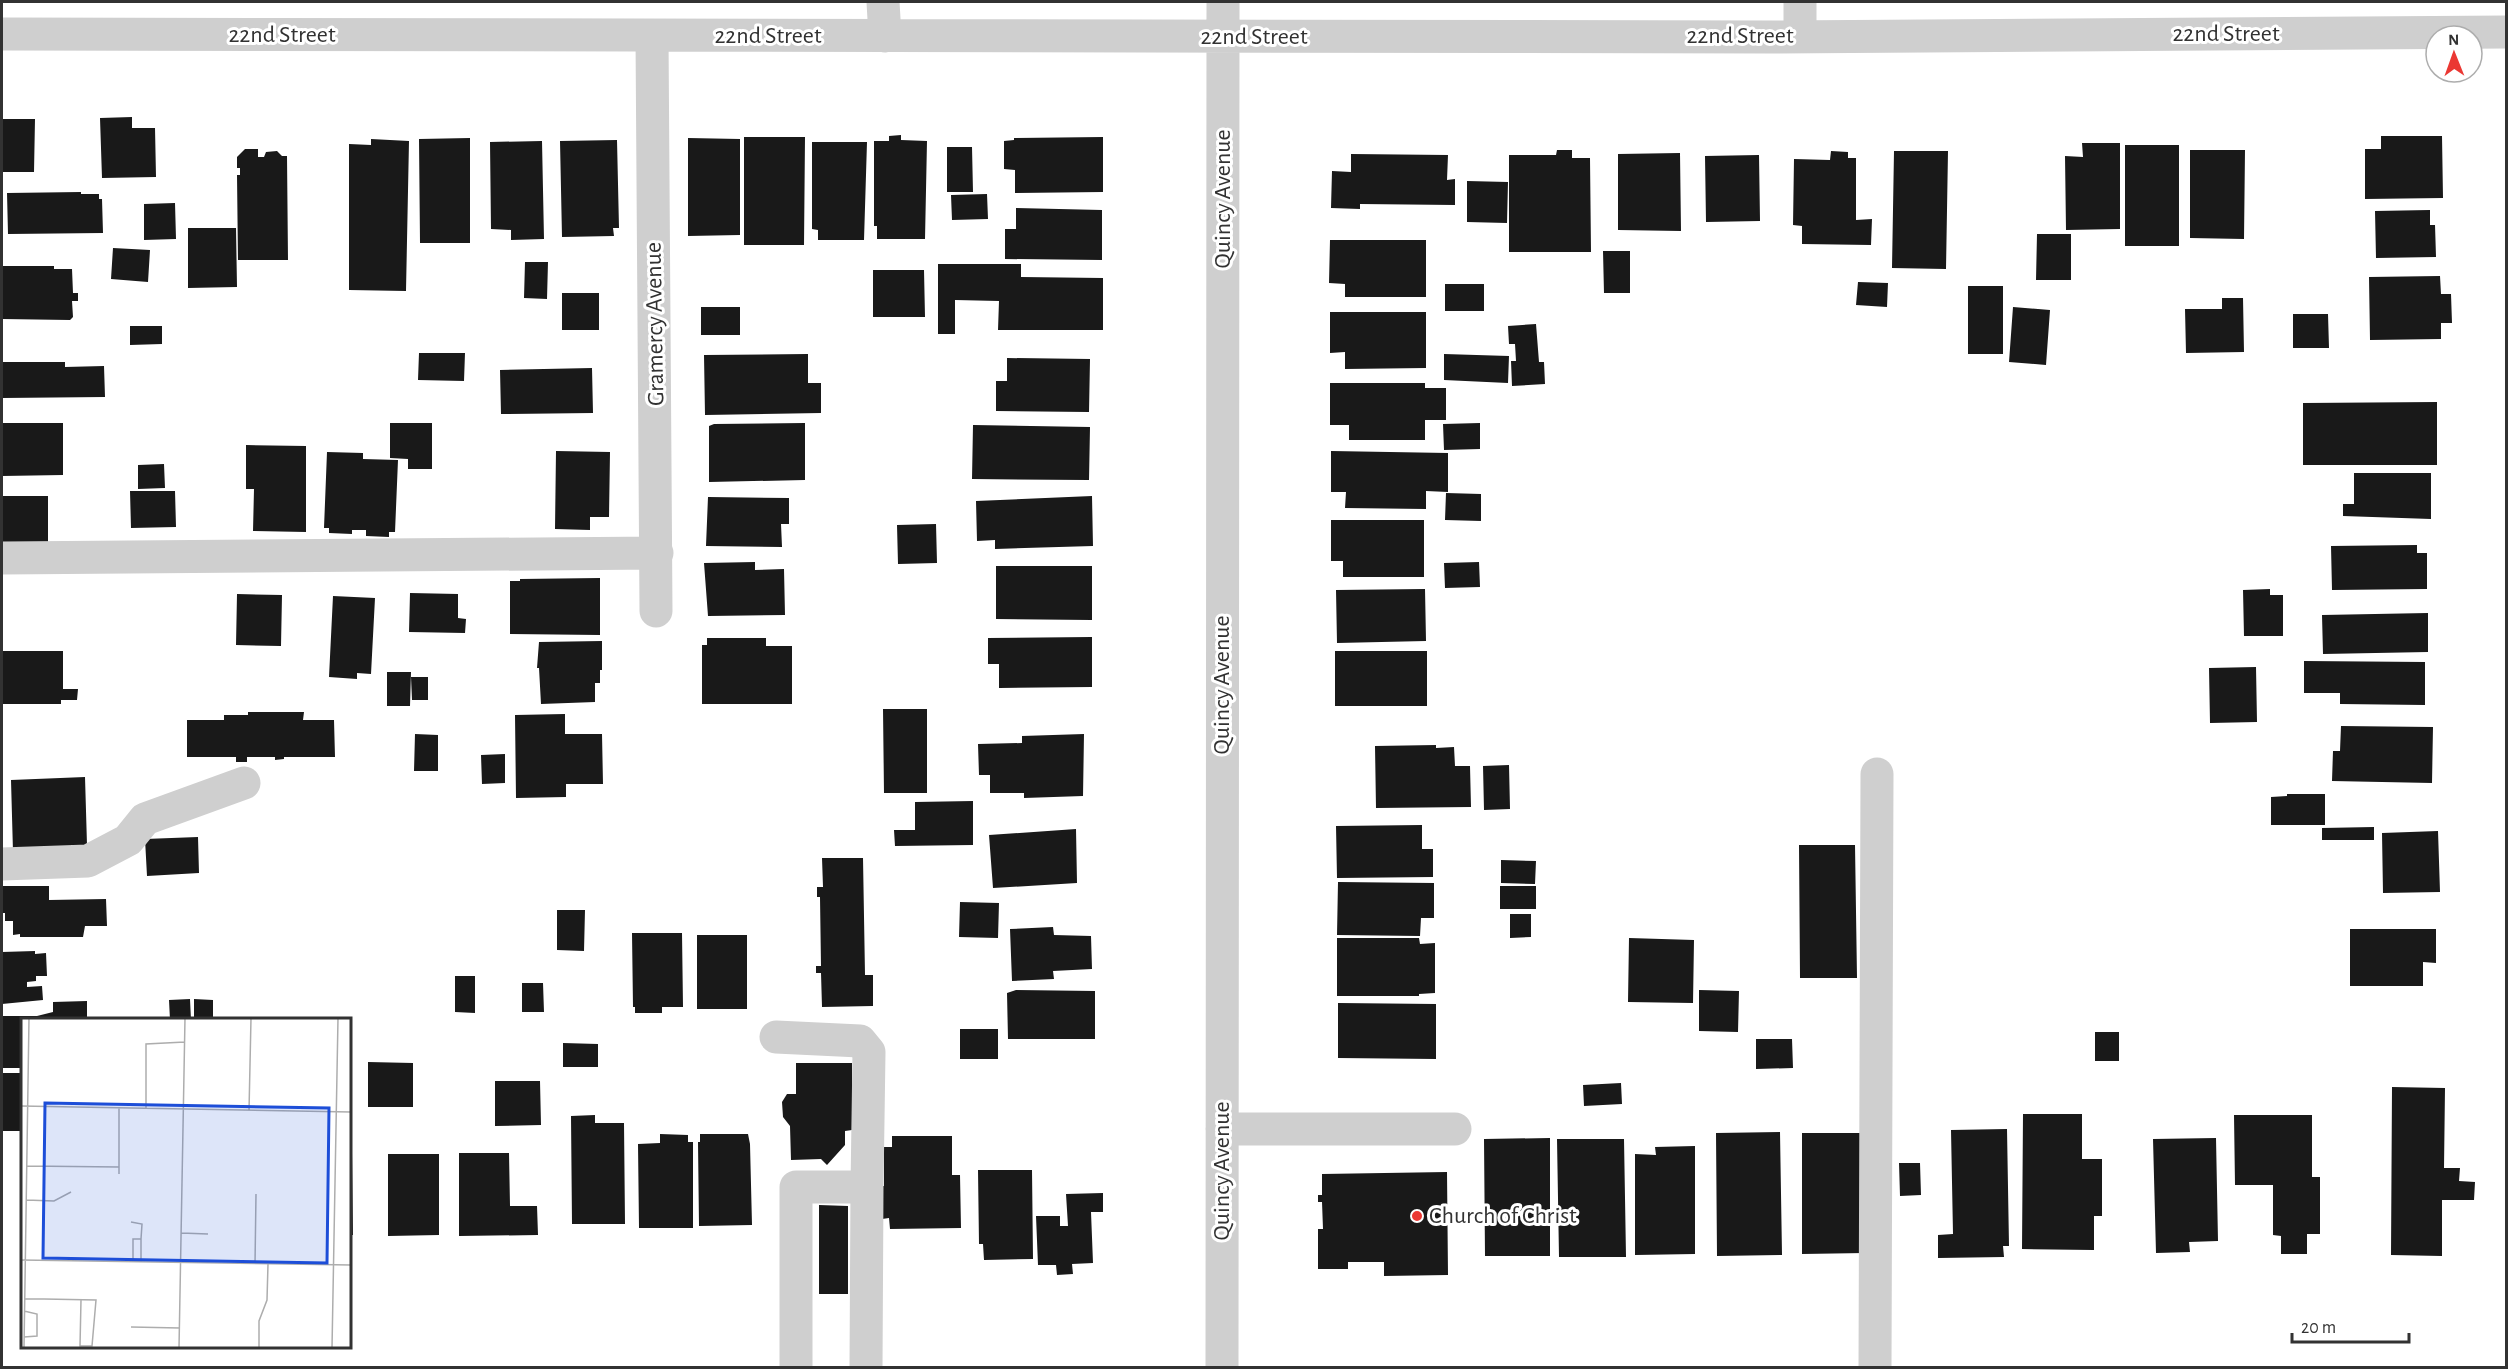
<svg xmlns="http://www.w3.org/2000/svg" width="2508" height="1369" font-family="'Alegreya Sans',sans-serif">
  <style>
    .building { fill: #191919 }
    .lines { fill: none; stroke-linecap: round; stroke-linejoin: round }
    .minor { stroke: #cfcfcf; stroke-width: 33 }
    .poi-dot { fill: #eb3833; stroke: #fff; stroke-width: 2 }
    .labels { text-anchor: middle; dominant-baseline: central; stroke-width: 6; stroke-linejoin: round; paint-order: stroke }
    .street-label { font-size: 24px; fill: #323232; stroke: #fff }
    .poi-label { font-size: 24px; fill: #323232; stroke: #fff; text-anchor: start }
    .inset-road { fill: none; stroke: #adadad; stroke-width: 1.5 }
    .view { fill: #1d4ed8; fill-opacity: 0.15; stroke: #1d4ed8; stroke-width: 3 }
    .inset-edge { fill: none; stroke: #323232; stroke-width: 3 }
  </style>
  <rect width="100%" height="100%" fill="#fff"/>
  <!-- building -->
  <path class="building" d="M132 117V128H155L156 177 102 178 100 118Z
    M2 119H35L34 172H2Z
    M901 135V140L927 141 925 239H877V226H874V141H889V136Z
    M2381 136H2442L2443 198 2365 199V149H2381Z
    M744 137H805L804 245H744Z
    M1103 137V192L1015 193V170L1004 169V141L1014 140V138Z
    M470 138V243H420L419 139Z
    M688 138 740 139V235L688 236Z
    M371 139 409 141 406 291 349 290V144L371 145Z
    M617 140 619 228H613L614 236 562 237 560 141Z
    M542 141 544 239 511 240V230L491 229 490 142Z
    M812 142H867L864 240H818V230L812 229Z
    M2082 143H2120V229L2066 230 2065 156 2083 157Z
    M2125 145H2179V246H2125Z
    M947 147H972L973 192H947Z
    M245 149H258V157H264L266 152 277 151 282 156H287L288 260H238L237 175H240V168H237V157Z
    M1557 150H1572V158H1590L1591 252H1509V155H1556Z
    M2190 150H2245L2244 239 2190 238Z
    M1831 151 1848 152V158H1856V220L1872 219 1871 245 1802 244V226L1793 225 1794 159 1830 160Z
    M1894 151H1948L1946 269 1892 268Z
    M1680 153 1681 231 1618 230V154Z
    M1351 154 1448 155 1447 180 1455 179V205L1360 204V209L1331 208 1332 171 1351 172Z
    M1759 155 1760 221 1706 222 1705 156Z
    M1467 181 1508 182 1507 223 1467 222Z
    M81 192V194H99V199H102L103 233 8 234 7 193Z
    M987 194 988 219 952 220 951 195Z
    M175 203 176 239 144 240V204Z
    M1016 208 1102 210V260L1005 259V229H1016Z
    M2430 210V225H2435L2436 257 2376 258 2375 211Z
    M188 228H236L237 287 188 288Z
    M2037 234H2071V280H2036Z
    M1330 240H1426V297H1345V284L1329 283Z
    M113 248 150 250 148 282 111 279Z
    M1603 251H1630V293H1604Z
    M525 262H548L547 299 524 298Z
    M938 264H1021V277L1103 278V330H998L999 301 955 300V334H938Z
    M2 266H54V269H72L73 293H78V301H72L73 317 70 320 2 319Z
    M873 270H924L925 317H873Z
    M2440 276 2441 294H2451L2452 323H2441V339L2370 340 2369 277Z
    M1858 282 1888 283 1887 307 1856 305Z
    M1445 284H1484V311H1445Z
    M1968 286H2003V354H1968Z
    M562 293H599V330H562Z
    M2222 298H2243L2244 352 2186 353 2185 309H2222Z
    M701 307H740V335H701Z
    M2013 307 2050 310 2046 365 2009 362Z
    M1330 312H1426V368L1345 369V352L1330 353Z
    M2293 314H2328L2329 348H2293Z
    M1536 324 1539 362H1544L1545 384 1512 386 1511 361H1516L1515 344H1509L1508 326Z
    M130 326H162V344L130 345Z
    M419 353H465L464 381 418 380Z
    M808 354V383H821V413L705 415 704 355Z
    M1444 354 1509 356 1508 383 1444 380Z
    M1007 358 1090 359 1089 412 996 411V381H1007Z
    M2 362H65V367L104 366 105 397 2 398Z
    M592 368 593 413 501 414 500 370Z
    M1330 383H1425V388H1446V420H1425V440H1349V425H1330Z
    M2437 402V465H2303V403Z
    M2 423H63V475L2 476Z
    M390 423H432V469H408V459L390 458Z
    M805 423V480L709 482V426L714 424Z
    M1480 423V449L1444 450 1443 424Z
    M973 425 1090 427 1089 480 972 479Z
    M246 445 306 446V532L253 531 254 489H246Z
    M556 451 610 452 609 517H590V530L555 529Z
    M1331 451 1448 453V492L1426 491V509L1345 508 1346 492H1331Z
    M327 452 363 453V459L398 460 395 532H389V537L366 536V530H352V534L329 533V528H324Z
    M164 464 165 488 138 489V465Z
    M2354 473H2431V519L2343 516V504H2354Z
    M130 491H175L176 527 131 528Z
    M1446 493 1481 494V521L1445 520Z
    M2 496H48V549H2Z
    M1092 496 1093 546 995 549V540L977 541 976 501Z
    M708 497 789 498V524H781L782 547 706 546Z
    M1331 520H1424V577H1343V561H1331Z
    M936 524 937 563 898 564 897 525Z
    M2417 545V553H2427V589L2332 590 2331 546Z
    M755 562V570L784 569 785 615 708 616 704 563Z
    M1479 562 1480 587 1445 588 1444 563Z
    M996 566H1092V620L996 619Z
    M600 578V635L510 634V581H520V579Z
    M1425 589 1426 641 1337 643 1336 590Z
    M2270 589V595H2283V636H2244L2243 590Z
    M410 593 458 594V618L466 619 465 633 409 632Z
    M237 594 282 595 281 646 236 645Z
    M333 596 375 598 371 674 357 673V679L329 677Z
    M2428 613V652L2323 654 2322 615Z
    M1092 637V687L999 688V664H988V638Z
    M707 638H766V646H792V704H702V645H707Z
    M602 641V670H600V683H595V702L541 704 539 668H537L539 642Z
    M2 651H63V689H78L77 700H61V704H2Z
    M1335 651H1427V706H1335Z
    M2304 661 2425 662V705L2340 704V693H2304Z
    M2256 667 2257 722 2210 723 2209 668Z
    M387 672H411L410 706H387Z
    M411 677H428V700H412Z
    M883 709H927V793H884Z
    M248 712H304L303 720H334L335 757H284V759L275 760V757H247V762H236V757H187V720H224V715H248Z
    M565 714V734H602L603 784H566V797L516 798 515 715Z
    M2341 726 2433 727 2432 783 2332 781 2333 751H2340Z
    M415 734 438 735V771H414Z
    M1084 734 1083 796 1024 798V793H990V775H979L978 744 1022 743V736Z
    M1436 745V748L1454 747 1455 766H1470L1471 807 1376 808 1375 746Z
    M505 754V783L482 784 481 755Z
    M1509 765 1510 809 1484 810 1483 766Z
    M85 777 87 845H71V850L13 852 11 780Z
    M2287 794H2325V825H2271V797L2287 796Z
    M973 801V845L895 846 894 830H915V802Z
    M1422 825V849H1433V877L1337 878 1336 826Z
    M2374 827V840H2322V828Z
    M1076 829 1077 883 993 888 989 835Z
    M2438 831 2440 892 2383 893 2382 833Z
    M198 837 199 873 147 876 145 839Z
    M1799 845H1855L1857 978H1800Z
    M822 858H863L865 975H873V1006L822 1007 821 973H816V966H821L820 897H817V887H823Z
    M1501 860 1536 861 1535 884 1501 883Z
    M1338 882 1434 883V918H1421L1420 936 1337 935Z
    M2 886H49V900L106 899 107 926H85L83 937H20V934L13 935V921H5V913H2Z
    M1500 886H1536V909H1500Z
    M960 902 999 903 998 938 959 937Z
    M557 910H585L584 951 557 950Z
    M1510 914H1531V937L1510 938Z
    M1053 927 1054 935 1091 936 1092 969 1053 971 1054 979 1012 981 1010 929Z
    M2350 929H2436V963L2423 962V986H2350Z
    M632 933H682L683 1007H662V1013H635V1007H633Z
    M697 935H747V1009H697Z
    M1337 938H1419L1420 944 1435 943V993L1419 994V996H1337Z
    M1629 938 1694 940 1693 1003 1628 1002Z
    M35 951V954L46 953 47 976H36V981L27 982V987L42 986 43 1000 2 1004V952Z
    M455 976H475V1013L455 1012Z
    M522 983H543L544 1012H522Z
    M1016 990 1095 991V1039H1008L1007 993Z
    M1699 990 1739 991 1738 1032 1699 1031Z
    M190 999 191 1020H170L169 1000Z
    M194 999 213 1000V1020H194Z
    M87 1001V1020H22V1068H2V1016H37L53 1012V1002Z
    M1338 1003 1436 1004V1059L1338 1058Z
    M960 1029H998V1059H960Z
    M2095 1032H2119V1061H2095Z
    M1756 1039H1792L1793 1068 1756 1069Z
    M563 1043 598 1044V1067H563Z
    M368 1062 413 1063V1107H368Z
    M796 1063H852V1130L845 1131V1145L827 1165 821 1159 791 1160 790 1126 783 1117 782 1102 787 1094H796Z
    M2 1073H22V1131H2Z
    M495 1081H540L541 1125 495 1126Z
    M1621 1083 1622 1104 1584 1106 1583 1085Z
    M2392 1087 2445 1088 2444 1168H2460L2459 1181 2475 1182 2474 1200H2442V1256L2391 1255Z
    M2023 1114H2082V1159H2102V1216H2094V1250L2022 1249Z
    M595 1115V1123H624L625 1224H572L571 1116Z
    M2234 1115H2312V1177H2320V1234H2307V1254H2281V1236L2273 1235V1185H2235Z
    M2007 1129 2009 1246H2003L2004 1257 1938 1258V1235L1953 1234 1951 1130Z
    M1780 1132 1782 1255 1717 1256 1716 1133Z
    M1802 1133H1864L1865 1253 1802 1254Z
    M660 1134 688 1135V1142H693V1228H639L638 1144 660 1143Z
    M700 1134H748L750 1144 752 1225 699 1226 698 1142H700Z
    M892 1136H952V1175H960L961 1228 890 1229 889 1218 882 1219V1186H884V1147H892Z
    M1550 1138V1256H1485L1484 1139Z
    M2216 1138 2218 1241 2189 1242 2190 1252 2156 1253 2153 1139Z
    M1557 1139H1624L1626 1257H1559Z
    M1695 1146V1254L1635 1255V1154L1656 1155 1655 1147Z
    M350 1153H352L353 1235H350Z
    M459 1153H509L510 1206H537L538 1235 459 1236Z
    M388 1154H439V1235L388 1236Z
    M1899 1163H1920L1921 1195 1900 1196Z
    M978 1170H1032L1033 1259 984 1260 983 1244H979Z
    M1447 1172 1448 1275 1384 1276V1262H1348V1269H1318V1229H1323L1322 1202H1318V1195H1322V1174Z
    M1103 1193V1212H1091L1093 1263 1072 1264 1073 1274 1057 1275 1056 1265H1038L1036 1216H1060V1226H1068L1066 1194Z
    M20 1202H22V1269H20Z
    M819 1205 848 1206V1294H819Z"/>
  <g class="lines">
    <!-- minor -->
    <path class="minor" d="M883 2 885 36
      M1800 2V36
      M2 34 1773 37 2506 32
      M652 36 656 611
      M2 558 657 553
      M2 864 88 861 128 840 145 819 244 783
      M776 1037 860 1041 869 1052 867 1187
      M1222 1129H1455
      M796 1368V1187H867L866 1368
      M1222 1368 1223 2
      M1875 1368 1877 774"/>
  </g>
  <!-- markers -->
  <circle class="poi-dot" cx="1417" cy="1216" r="6"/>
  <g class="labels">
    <!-- street labels -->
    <g class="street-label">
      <text x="2226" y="34">22nd Street</text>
      <text x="282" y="35">22nd Street</text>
      <text x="768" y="36">22nd Street</text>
      <text x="1740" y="36">22nd Street</text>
      <text x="1254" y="37">22nd Street</text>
      <text transform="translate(1223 199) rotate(-90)">Quincy Avenue</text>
      <text transform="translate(655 324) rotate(-91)">Gramercy Avenue</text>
      <text transform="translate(1222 685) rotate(-90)">Quincy Avenue</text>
      <text transform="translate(1222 1171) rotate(-90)">Quincy Avenue</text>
    </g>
    <!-- poi labels -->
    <g class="poi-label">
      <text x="1429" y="1216">Church of Christ</text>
    </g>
  </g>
  <!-- overview -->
  <g transform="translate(21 1018)">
    <rect width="330" height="330" fill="#fff"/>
    <path class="inset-road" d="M0 88 330 94M125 91V26L164 24M228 93 230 0M6 148 98 149M98 156V90M5 182 33 183 50 174M110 204 121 206 120 221M160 215 187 216M0 242 330 247M112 244V221H120V244M234 246 235 176M3 281H23L75 282 71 328H59L60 282M110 309 159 310M3 319 16 318V296L3 293M3 330 8 0M158 330 164 0M238 330V303L246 282 247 246M311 330 317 0"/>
    <path class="view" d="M24 85 308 90 306 245 22 240Z"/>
    <rect width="330" height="330" class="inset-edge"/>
  </g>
  <!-- border -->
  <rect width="2508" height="1369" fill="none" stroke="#323232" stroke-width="6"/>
  <!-- north arrow -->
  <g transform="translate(2454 54) rotate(359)"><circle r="28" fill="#ffffff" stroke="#adadad" stroke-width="1.5"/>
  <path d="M0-4.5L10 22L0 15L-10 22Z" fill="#eb3833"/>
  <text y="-9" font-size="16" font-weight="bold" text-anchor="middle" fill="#323232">N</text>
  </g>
  <!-- scale -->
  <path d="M2292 1333v9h117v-9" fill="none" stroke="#323232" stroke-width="3"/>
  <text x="2301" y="1333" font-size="18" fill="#323232" stroke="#ffffff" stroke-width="4.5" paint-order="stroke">20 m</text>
</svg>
